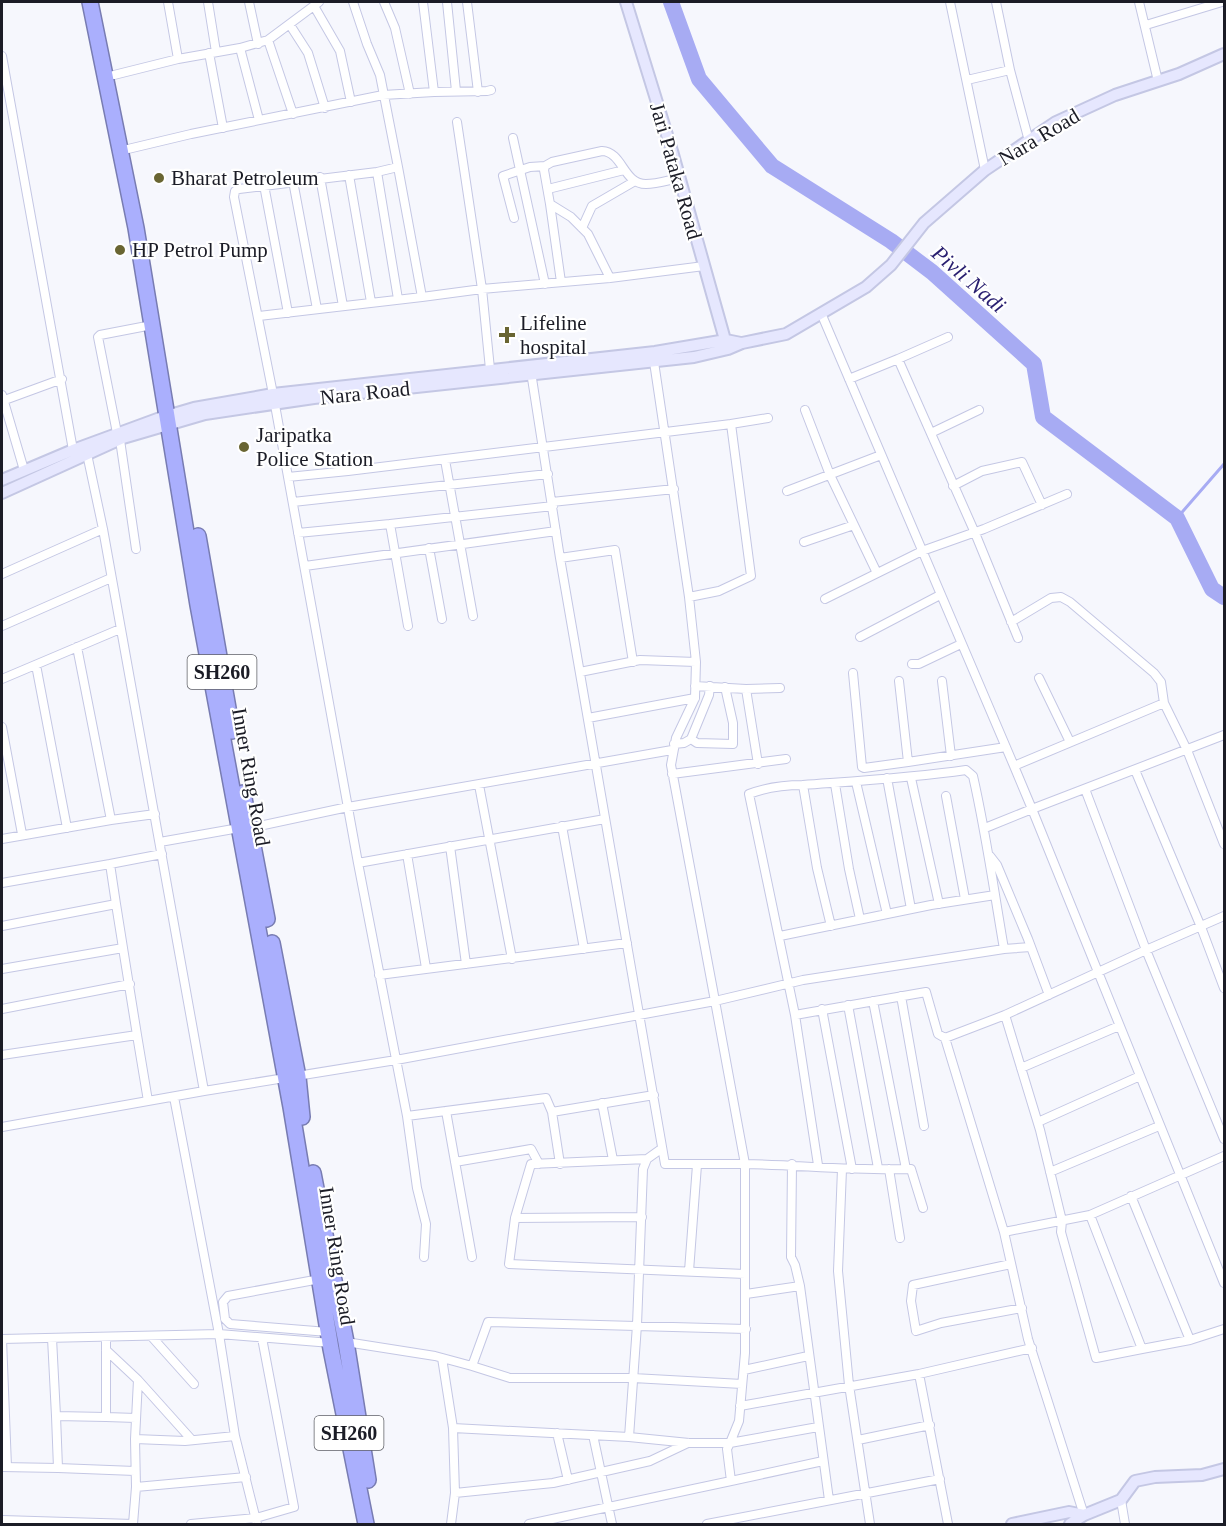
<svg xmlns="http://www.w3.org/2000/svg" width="1226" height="1526" font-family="'Times New Roman',serif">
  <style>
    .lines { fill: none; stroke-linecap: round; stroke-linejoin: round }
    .stream { stroke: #a7abf3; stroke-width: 3 }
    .river { stroke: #a7abf3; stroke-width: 16 }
    .street-casing { stroke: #c4c7e4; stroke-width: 10 }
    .secondary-casing { stroke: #c4c7e4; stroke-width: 14 }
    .highway-casing { stroke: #787cb2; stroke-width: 18 }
    .street { stroke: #fff; stroke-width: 8 }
    .secondary { stroke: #e6e7fe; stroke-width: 10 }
    .highway { stroke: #aaaffd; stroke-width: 15 }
    .poi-dot { fill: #696532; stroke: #fff; stroke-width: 2 }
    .labels { text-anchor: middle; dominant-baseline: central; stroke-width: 4.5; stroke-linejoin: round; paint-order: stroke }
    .shield { fill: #fff; stroke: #5f6067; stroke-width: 1.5 }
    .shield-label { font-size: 20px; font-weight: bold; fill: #1b1c26 }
    .street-label { font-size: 21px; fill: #1b1c26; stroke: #fff }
    .poi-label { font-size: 21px; fill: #1b1c26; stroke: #fff; text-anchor: start }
    .water-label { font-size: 22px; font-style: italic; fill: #291f70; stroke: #fff }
  </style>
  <rect width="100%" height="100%" fill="#f6f7fd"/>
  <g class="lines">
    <!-- stream -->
    <path class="stream" d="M1177 518 1224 464"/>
    <!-- river -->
    <path class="river" d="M671 2 699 79 772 166 891 241 932 272 1034 364 1043 417 1177 518 1212 589 1224 597"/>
    <defs>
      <path id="street" d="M208 2 216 52
        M249 2 258 44
        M353 2 367 44 380 75 398 167
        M384 2 395 28 410 94
        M447 2 456 91
        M467 2 478 92
        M950 2 985 170
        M996 2 1010 70 1029 141
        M1139 2 1158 81
        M314 6 340 51 351 102
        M290 25 308 53 325 108
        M1146 25 1222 2
        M268 40 293 114
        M240 48 259 120
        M209 53 223 128
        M2 56 73 450
        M178 59 240 48 268 40 319 2
        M114 75 178 59 168 2
        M967 80 1010 70
        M434 92 487 91 491 90
        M513 138 545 284
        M128 149 191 134 383 95 434 92 423 2
        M377 172 398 299
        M349 175 371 302
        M320 177 343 306
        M293 181 317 309
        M264 185 288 313
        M548 189 624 170
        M550 204 561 282
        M514 218 503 176 530 167 545 166
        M582 228 592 206 635 181
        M610 278 588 234 571 217 550 204 544 170 545 166 552 162 602 151C623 152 623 184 646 184 656 184 669 180 679 178
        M422 297 482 289 457 122
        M821 313 1014 766
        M259 316 422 297 398 167 377 172 239 189 235 191 234 197 273 394 358 863 407 1116 417 1188 426 1224 424 1257
        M898 359 948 337
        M490 369 482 289 610 278 704 266
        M531 372 560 558 665 1164H745L715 1001 803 980 1004 949C994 891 986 833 973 776L966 770C911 778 857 781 803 785L817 868 831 926
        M849 379 898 359 975 533 1018 638
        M2 395 24 470
        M2 401 62 379
        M805 410 830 475 877 573
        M731 424 768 418
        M117 433 98 337 100 335 152 325
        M931 433 979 410
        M120 440 136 549
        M445 460 473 616
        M288 477 348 471 731 424 751 576 719 591 689 597
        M953 486 982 471 1022 462 1042 505
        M787 491 881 455
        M293 502 548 474
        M552 502 674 489
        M390 524 553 506
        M298 533 390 524 408 626
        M804 542 854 525
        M429 548 442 619
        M560 558 615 550 633 662
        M305 566 556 531
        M2 574 103 529
        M825 599 922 551 984 529 1067 494
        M1011 622 1051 598 1061 597 1070 602 1154 673 1161 682 1164 703
        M2 626 111 578
        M860 637 940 595
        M912 664H919L961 644
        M36 665 67 828
        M580 672 640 660 696 662
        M853 673 862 767 864 768 908 762
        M1039 678 1070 742
        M2 679 120 629
        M899 681 908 762 1006 747
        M942 681 951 756
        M695 686 746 689 780 688
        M710 686 709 695 691 739 697 743 733 744V723L725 687
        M746 689 758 764
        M588 718 695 698
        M2 727 22 834
        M1224 735 1032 809 1224 1283
        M674 744 684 743 691 739
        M1135 770 1201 927 1224 988
        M672 774 786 759
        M887 778 911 909
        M911 778 939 904
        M856 782 887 914
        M835 784 849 869 860 919
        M479 785 512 959
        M1085 789 1146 950 1224 916
        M946 796 965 899
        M111 820 155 814
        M562 826 584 949
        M985 828 1032 809 1014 766 1164 703 1187 750 1224 844
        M2 839 111 820 77 647
        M160 842 239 828H250L348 807 672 750
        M450 846 466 964
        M407 854 426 968
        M990 856 997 865 1028 939 1049 995
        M358 863 605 819
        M110 864 162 854
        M2 883 110 864 116 904
        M2 926 116 904 123 948
        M780 936 931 905 995 895
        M1004 949 1031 947
        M2 969 123 948 137 1035 2 1055
        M379 975 627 943
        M901 996 924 1126
        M873 1001 906 1169
        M848 1005 878 1168
        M2 1009 130 984
        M822 1009 852 1169
        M795 1015 749 794C767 787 783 785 803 785
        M137 1035 148 1101
        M1021 1068 1119 1026
        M204 1091 396 1060 715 1001 671 765 676 738 695 698 696 662 689 597 654 362
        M174 1097 219 1334 235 1436 257 1524
        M602 1103 613 1160
        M446 1111 472 1257
        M407 1116 546 1098 552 1112
        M1038 1122 1140 1076
        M2 1127 204 1091 103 529 87 454
        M661 1149 647 1159 643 1169 637 1325 629 1437 689 1443H730L739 1421 745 1353V1164C800 1165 855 1171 911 1169L923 1208
        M647 1159 531 1164 515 1218 509 1264 745 1274
        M455 1162 531 1149 539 1164
        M560 1164 552 1112 654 1095
        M792 1164 791 1257 795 1265 800 1286 829 1500
        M818 1165 795 1015 926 992 938 1034 945 1038
        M842 1169 838 1271 849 1385 870 1524
        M889 1169 900 1238
        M1050 1172 1159 1126
        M1131 1196 1190 1340 1224 1329
        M1090 1215 1142 1349 1190 1340
        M515 1218 642 1217
        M1004 1232 945 1038 1005 1015
        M1011 1264 913 1285 911 1301 916 1331 941 1323 1022 1308
        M689 1271 697 1165
        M320 1279 228 1296 223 1302 225 1319 230 1324 328 1332
        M746 1294 800 1286
        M151 1336 194 1384
        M52 1338 56 1416 106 1417V1337
        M2 1339 219 1334 331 1343
        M2 1339 7 1467
        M346 1342 435 1356 472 1366
        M1142 1349 1096 1358 1061 1232 1062 1221 1040 1130 1005 1015 1146 950 1224 1139
        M106 1350 138 1380 135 1439
        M442 1358 453 1428 629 1437
        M744 1370 808 1356
        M919 1374 948 1524
        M138 1380 191 1439
        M742 1384 633 1378H510L472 1366 488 1322 746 1329
        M740 1406 919 1374 1032 1348
        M106 1417 136 1418
        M557 1433 568 1480
        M593 1435 612 1524
        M858 1440 930 1425
        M2 1467 58 1468 56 1416
        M58 1468 135 1471
        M731 1481 823 1461
        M136 1487 246 1477
        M455 1493 553 1483 650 1461 688 1443
        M1121 1500 1125 1524
        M1084 1515 1028 1339 1004 1232 1090 1215 1224 1156
        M2 1520 133 1524 136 1487 135 1439 185 1441 235 1436
        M191 1524 256 1518 294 1507 262 1338
        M451 1524 455 1493 453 1428
        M529 1524 731 1481 727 1449 730 1443 818 1427
        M707 1524 940 1479"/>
      <path id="secondary" d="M626 2 672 151 727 347
        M2 480 73 450 160 418 194 408 273 394 655 352 726 340 741 343
        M2 493 123 438 205 414 314 398 694 357 728 349 742 343 786 334 866 287 891 265 924 223 985 170 1056 122 1115 95 1179 74 1224 54
        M1012 1524 1069 1512 1084 1515
        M1070 1524 1084 1515 1121 1500 1135 1481 1155 1477 1202 1475 1224 1469"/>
      <path id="highway" d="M90 2 136 228 198 605 291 1107 331 1349 366 1524
        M198 536 232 731
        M243 793 267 919
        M272 943 298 1077 302 1117
        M313 1173 346 1342 368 1480"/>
    </defs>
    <!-- street casing -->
    <use href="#street" class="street-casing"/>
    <!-- secondary casing -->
    <use href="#secondary" class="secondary-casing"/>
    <!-- highway casing -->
    <use href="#highway" class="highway-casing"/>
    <!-- street -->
    <use href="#street" class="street"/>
    <!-- secondary -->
    <use href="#secondary" class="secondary"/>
    <!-- highway -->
    <use href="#highway" class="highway"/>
  </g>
  <!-- markers -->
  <g class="poi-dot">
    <circle cx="159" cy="178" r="6"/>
    <circle cx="120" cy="250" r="6"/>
    <path d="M504 326h6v6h6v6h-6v6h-6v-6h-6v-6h6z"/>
    <circle cx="244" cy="447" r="6"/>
  </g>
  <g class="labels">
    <!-- shield labels -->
    <g class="shield">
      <rect x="187.5" y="655" width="69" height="34" rx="4.5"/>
      <rect x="314.5" y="1416" width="69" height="34" rx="4.5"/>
    </g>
    <g class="shield-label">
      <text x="222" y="672">SH260</text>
      <text x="349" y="1433">SH260</text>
    </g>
    <!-- street labels -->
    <g class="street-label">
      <text transform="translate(1039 137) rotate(-31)">Nara Road</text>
      <text transform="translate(676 171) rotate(74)">Jari Pataka Road</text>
      <text transform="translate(365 393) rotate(-6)">Nara Road</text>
      <text transform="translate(251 777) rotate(80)">Inner Ring Road</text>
      <text transform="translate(337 1256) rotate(81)">Inner Ring Road</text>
    </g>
    <!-- poi labels -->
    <g class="poi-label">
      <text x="171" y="178">Bharat Petroleum</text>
      <text x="132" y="250">HP Petrol Pump</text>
      <text x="520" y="323">Lifeline<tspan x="520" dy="24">hospital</tspan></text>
      <text x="256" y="435">Jaripatka<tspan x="256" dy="24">Police Station</tspan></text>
    </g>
    <!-- water labels -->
    <g class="water-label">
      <text transform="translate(969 279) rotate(41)">Pivli Nadi</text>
    </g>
  </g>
  <!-- border -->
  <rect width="1226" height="1526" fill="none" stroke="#1b1c26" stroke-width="6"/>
</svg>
